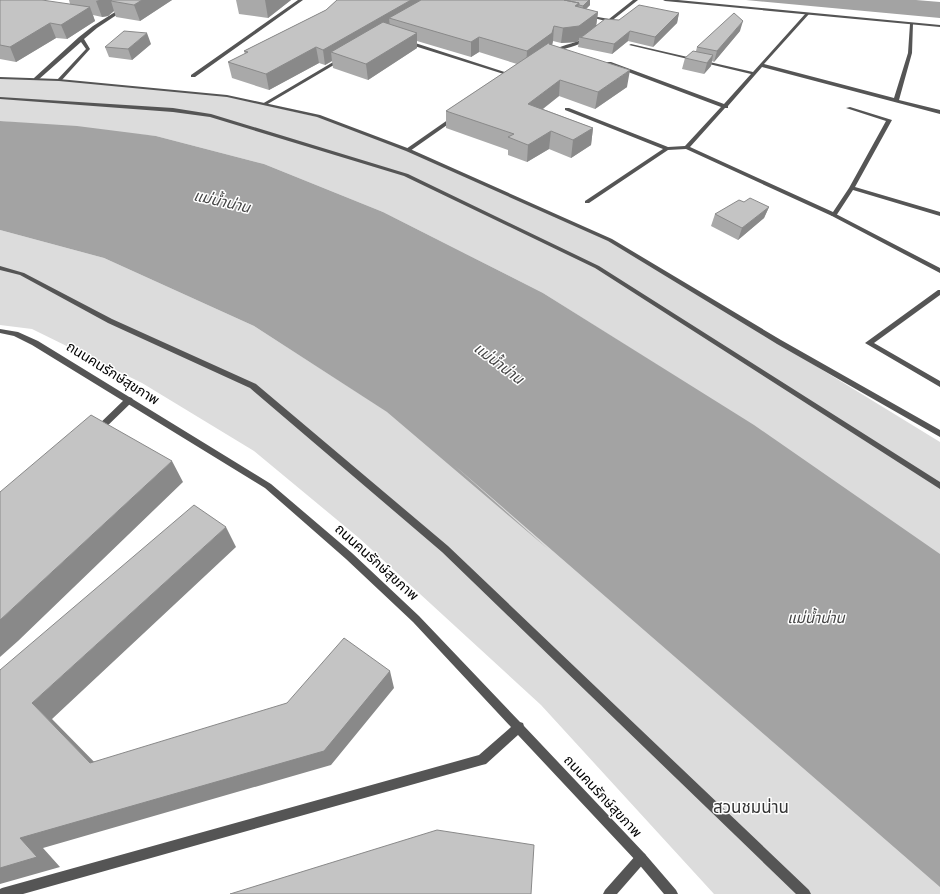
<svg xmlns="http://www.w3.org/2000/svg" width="940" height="894" font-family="Arial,'Noto Sans Thai',sans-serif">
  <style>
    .green { fill: #dcdcdc }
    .water { fill: #a3a3a3 }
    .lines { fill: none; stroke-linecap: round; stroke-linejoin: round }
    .service { fill: #555; fill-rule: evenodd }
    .pedestrian { fill: #555; fill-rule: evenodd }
    .minor { fill: #555; fill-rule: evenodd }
    .tertiary { fill: #555; fill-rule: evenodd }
    .wall { fill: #a9a9a9 }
    .shaded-wall { fill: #898989 }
    .building { fill: #c4c4c4; stroke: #898989 }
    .labels { text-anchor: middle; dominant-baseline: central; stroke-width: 3; stroke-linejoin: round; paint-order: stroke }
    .street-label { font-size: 14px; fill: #000; stroke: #fff }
    .water-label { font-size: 15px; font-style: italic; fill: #444; stroke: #fff }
    .near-park-label { font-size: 17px; fill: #333; stroke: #fff }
  </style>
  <rect width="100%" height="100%" fill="#fff"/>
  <!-- green -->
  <path class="green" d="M0 78 59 80 227 96 326 119 408 150 610 240 940 442V565L692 387 543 293 383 212 264 164 156 136 0 121Z
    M0 230 104 258 254 326 411 427 940 855V894H714L541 705 359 538 254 451 142 383 32 329 0 325Z"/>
  <!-- water -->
  <path class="water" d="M746 0H916L940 2V18Z
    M0 121 77 126 156 136 264 164 383 212 543 293 754 425 940 554V887L454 465 548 549 387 412 254 326 104 258 0 230Z"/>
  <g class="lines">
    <!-- service -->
    <path class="service" d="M134 0H139L97 28 84 39 90 49 61 81 57 80 86 49 81 42 38 80H34V78L79 37 93 26Z
      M298 0H303L195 77H191V75Z
      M633 0H638L605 26 601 25 606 21 585 16 587 15 609 19Z
      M584 38 588 39C578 47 564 47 554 54L550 53C560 44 573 45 584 38Z
      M405 41H409L514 75 510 76 405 43Z
      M340 58 344 59 266 105 262 104Z
      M452 117 457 118 410 151H406V149Z
      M834 213 940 268V273L832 216 831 215Z
      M938 290H940V295L874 343 940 381V387L865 343Z
      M129 397 132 398 133 400 132 402 101 432H95L94 430 95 428 126 398Z
      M641 852 645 854 647 858 645 862 617 894H603L605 890 637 854Z"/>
    <!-- pedestrian -->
    <path class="pedestrian" d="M0 97 173 108 211 114 408 174 599 266 940 482V489L595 268 404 176 210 117 173 112 0 99Z
      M0 266 24 273 112 319 256 384 448 546 809 890 811 894H796L442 552 250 388 108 323 20 275 0 270Z"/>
    <!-- minor -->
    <path class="minor" d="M806 13 809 14 764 64 894 98 908 53 910 24 913 23 912 53 899 100 940 110V114L762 67 728 106V108H725L690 147 833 212 849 188 886 121 846 108 850 107 892 120 855 187 940 212V216L853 190 836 216H832L686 149 668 150 589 203H585V201L663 149 565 110V108H569L668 147 685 146 721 107 607 64V62H611L724 104 751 74 629 45 631 44 753 72Z
      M0 77 59 79 227 95 320 115 410 149 612 239 781 340 940 430V437L777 344 608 241 406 151 317 117 227 97 59 81 0 79Z"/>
    <!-- tertiary -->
    <path class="tertiary" d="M663 0H678L940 25V27L665 1Z
      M0 329 18 332 38 341 271 484 352 553 419 616 520 722 523 723 524 726 645 854 676 890 678 894H664L637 862 518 735 486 764 482 765 23 894H0V889L2 888 479 755 511 727 413 622 346 559 265 488 32 345 14 336 0 333Z"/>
  </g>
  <!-- wall -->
  <path class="wall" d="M0 0 70 4 69 0H172L140 21 116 17 114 11 108 16 102 17 93 15 95 21 67 39 56 38 16 62 0 59Z
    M236 0H291L268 18 239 14Z
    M337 0H590V5L586 9 598 12 596 26 619 20 679 13 677 23 653 47 628 41 612 54 578 47 579 40 577 42 561 43 553 41 552 45 627 87 595 109 559 96 543 109 593 128 591 145 571 158 549 149 527 162 508 155V150L446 128V111L517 64 479 52 471 57 417 41V48L368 80 333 68 332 61 325 65 319 63 269 90 232 78 228 62 245 54 244 51 326 10Z
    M740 31 714 62 712 61 711 66 704 74 682 69 685 58 696 51 697 47Z
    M151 44 132 60 109 57 105 47Z
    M744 202 769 207 764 218 738 240 711 226 715 214Z"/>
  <!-- shaded-wall -->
  <path class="shaded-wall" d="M99 0H131L111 1 114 11 108 16 102 17 96 1Z
    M142 0H172L140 21 134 5Z
    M265 0H291L268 18Z
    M411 0H437L389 18 390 28 331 52 332 61 325 65 323 50Z
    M589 0H590V5L582 13 583 6Z
    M579 3 577 17 575 6Z
    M90 7 95 21 67 39 61 25Z
    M598 12 596 27 583 38 579 37V40L577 42 561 43 563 28Z
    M679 13 677 23 653 47 655 37Z
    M743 21 740 31 714 62 717 51Z
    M50 23 56 38 16 62 10 47Z
    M554 26 553 41 551 49 526 66 527 51Z
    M630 31 628 41 612 54 614 44Z
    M147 33 151 44 132 60 128 49Z
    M417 33V48L368 80 366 64Z
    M479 37V52L471 57V42Z
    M316 47 319 63 269 90 266 74Z
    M713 55 711 66 704 74 707 63Z
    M630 70 627 87 595 109 598 92Z
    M560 80 559 96 527 121 528 104Z
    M593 128 591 145 571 158 573 140Z
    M551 131 549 149 527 162 528 145Z
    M769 207 764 218 738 240 742 228Z
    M172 461 183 482 18 641 0 657V620Z
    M226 527 236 547 52 719 108 776 90 763 32 703Z
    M390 671 394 688 331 765 43 848 60 867 0 884V868L20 838Z"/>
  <!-- building -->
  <path class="building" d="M0 0H42L90 7 61 25 50 23 10 47 0 45Z
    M112 0H142L134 5 111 1Z
    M337 0H411L323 50 316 47 266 74 228 62 248 52 244 51 326 10Z
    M421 0H564L579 3 575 6 598 12 579 26 563 28 554 26 552 33 527 51 479 37 471 42 389 18Z
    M564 0H589L583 6 579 5V3Z
    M639 5 679 13 655 37 630 31 614 44 579 37 583 36 605 19 619 20Z
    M734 13 743 21 717 51 697 47Z
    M383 22 417 33 366 64 331 52Z
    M124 31 147 33 128 49 105 47Z
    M550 42 549 44 630 70 598 92 560 80 528 104 593 128 573 140 551 131 528 145 508 137 514 134 446 111Z
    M693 51 713 55 707 63 685 58Z
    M750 198 769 207 742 228 715 214 739 200 744 202Z
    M91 415 172 461 0 620V492Z
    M194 505 226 527 32 703 90 763 287 703 344 638 390 671 324 751 20 838 37 857 0 868V670Z
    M437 830 534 845 531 894H230Z"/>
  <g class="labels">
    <!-- street labels -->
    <g class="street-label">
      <text transform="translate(113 373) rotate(32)">ถนนคนรักษ์สุขภาพ</text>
      <text transform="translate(377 562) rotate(42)">ถนนคนรักษ์สุขภาพ</text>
      <text transform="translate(603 796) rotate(47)">ถนนคนรักษ์สุขภาพ</text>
    </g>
    <!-- water labels -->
    <g class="water-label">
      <text transform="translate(222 201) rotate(13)">แม่น้ำน่าน</text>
      <text transform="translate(499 363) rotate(37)">แม่น้ำน่าน</text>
      <text x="816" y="617">แม่น้ำน่าน</text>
    </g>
    <!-- near-park labels -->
    <g class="near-park-label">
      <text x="751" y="807">สวนชมน่าน</text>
    </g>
  </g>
</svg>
